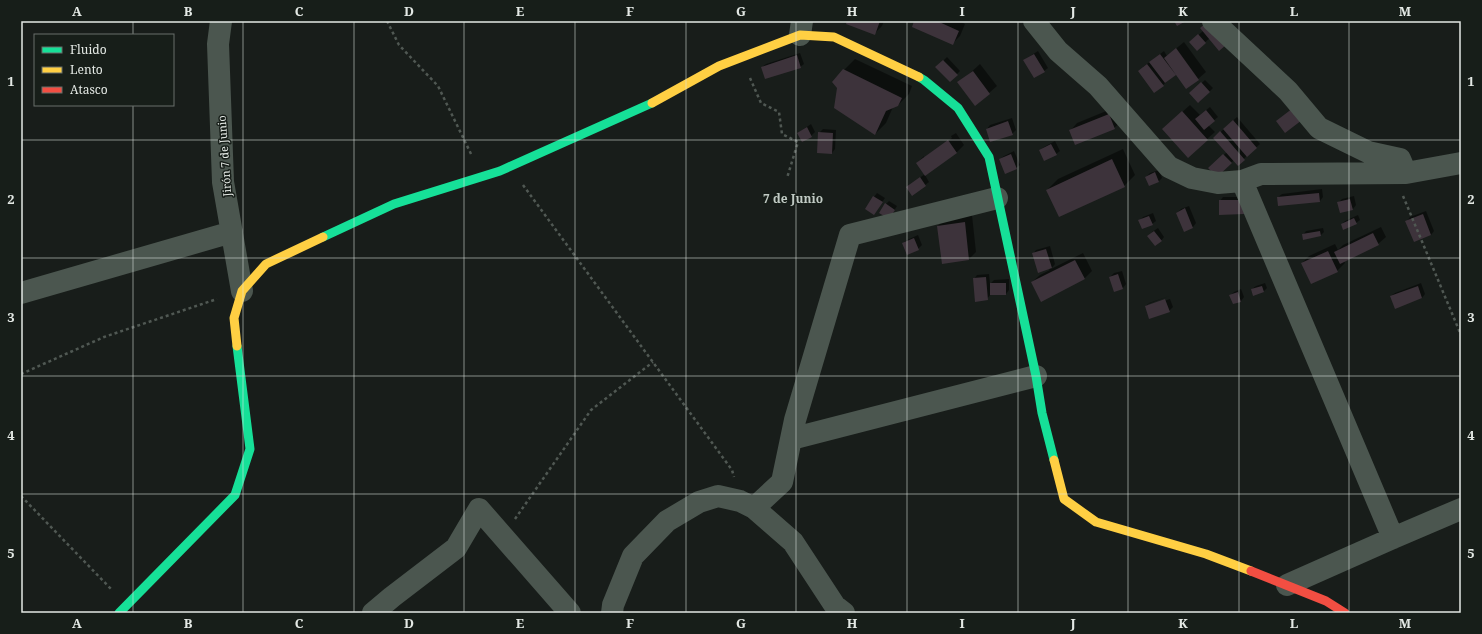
<svg xmlns="http://www.w3.org/2000/svg" width="1482" height="634" font-family="'Noto Serif',serif">
  <style>
    .shadow { fill: #0007 }
    .building { fill: #3d333b }
    .lines { fill: none; stroke-linecap: round; stroke-linejoin: round }
    .path { stroke: #505853; stroke-width: 2.5; stroke-dasharray: 3 3; stroke-linecap: butt }
    .street { stroke: #4b564f; stroke-width: 22 }
    .fast { stroke: #16e098; stroke-width: 9 }
    .slow { stroke: #ffcf43; stroke-width: 9 }
    .jam { stroke: #f24e42; stroke-width: 9 }
    .grid { fill: none; stroke: #e4e9e5; stroke-width: 1; stroke-opacity: 0.55 }
    .labels { text-anchor: middle; dominant-baseline: central; stroke-width: 3; stroke-linejoin: round; paint-order: stroke }
    .street-label { font-size: 11px; fill: #e4e9e5; stroke: #171e19 }
    .neighbourhood-label { font-size: 12px; font-weight: bold; fill: #c1cac4; stroke: #171e19 }
    .neatline { fill: none; stroke: #e4e9e5; stroke-width: 1.5 }
    .grid-label { font-size: 13px; text-anchor: middle; font-weight: bold; fill: #e4e9e5 }
  </style>
  <rect width="100%" height="100%" fill="#181d1a"/>
  <!-- shadow -->
  <path class="shadow" d="M848 21H884L882 26 875 33Z
    M915 21H960L965 24 960 36 952 44Z
    M1203 31 1210 38 1197 49 1194 39Z
    M1184 42 1206 72 1198 79 1176 73 1163 85 1143 67 1164 51 1167 56Z
    M1038 51 1048 68 1044 71 1024 60Z
    M800 53 804 64 800 67H762L766 64Z
    M947 57 960 71 950 81 937 67Z
    M855 59 912 86 909 94 898 105 893 107 886 123 875 134 844 70Z
    M980 64 997 86 989 93 959 83Z
    M1205 80 1213 88 1199 102 1191 93Z
    M1190 105 1200 115 1210 107 1218 117 1208 125 1215 132 1207 139 1171 122Z
    M1116 107 1122 121 1114 128 1070 131 1077 123Z
    M1237 117 1260 144 1238 164 1234 160 1217 176 1210 168 1227 152 1214 138Z
    M1012 118 1016 130 1012 134 987 129 990 125Z
    M811 124 815 132 811 136 798 133Z
    M823 129 836 130 835 149 832 153 819 133Z
    M956 133 964 145 957 152 925 175 929 182 925 185 911 184 925 174 917 163 924 156V158L952 138 951 136Z
    M1055 141 1060 151 1056 154 1040 150 1044 147Z
    M1123 149 1135 175 1124 186 1047 190 1058 179Z
    M1014 151 1020 165 1016 168 1000 159 1004 156Z
    M1159 170 1162 178 1159 181 1146 177 1150 173Z
    M1322 189 1323 197 1320 201 1278 197 1282 194Z
    M877 193 885 198 874 214V197Z
    M1354 196 1356 205 1353 209 1341 212 1338 203 1342 199Z
    M1223 197H1247V209L1220 201Z
    M889 201 897 206 892 214 886 204Z
    M1189 206 1196 223 1193 227 1185 230 1177 213 1181 209Z
    M1426 211 1434 231 1431 235 1407 221 1410 217Z
    M1153 213 1156 221 1152 224 1139 221 1143 217Z
    M972 215 976 252 969 259 938 226 945 218Z
    M1358 215 1360 220 1356 223 1342 224 1345 221Z
    M1381 227 1386 237 1378 244 1344 261 1345 263 1337 271 1302 263 1309 256 1335 244 1338 250 1343 245Z
    M1158 228 1164 237 1161 241 1152 232Z
    M1323 228 1324 232 1320 236 1303 235 1306 231Z
    M918 235 922 245 918 249 903 243 907 240Z
    M1050 246 1055 264 1051 269 1083 253 1092 271 1084 279 1032 282 1040 275 1050 270 1033 254 1036 250Z
    M1122 271 1126 284 1123 288 1110 277 1114 273Z
    M989 274 990 284 994 280 1009 279V290L1006 294H991L987 299 974 279 977 275Z
    M1265 283 1267 288 1264 291 1252 289 1256 286Z
    M1421 283 1425 294 1422 298 1391 296 1395 293Z
    M1241 289 1244 297 1241 301 1231 295 1234 292Z
    M1169 296 1148 304V306L1170 299 1173 307 1169 311 1146 306 1149 303Z"/>
  <!-- building -->
  <path class="building" d="M847 21H880L875 35 846 24Z
    M914 21H937L959 31 953 45 912 27Z
    M1174 21H1186L1177 26Z
    M1207 22 1226 45 1219 51 1200 28Z
    M1198 34 1206 43 1197 51 1189 42Z
    M1176 48 1199 80 1186 89 1164 58Z
    M1034 54 1045 72 1034 78 1023 60Z
    M1160 54 1176 75 1165 83 1149 62Z
    M797 55 801 68 765 79 761 67Z
    M943 60 958 75 950 82 935 67Z
    M1147 64 1164 86 1154 93 1138 71Z
    M843 69 902 98 898 106 886 111 875 135 834 108 837 88 832 82Z
    M973 71 990 94 975 106 957 82Z
    M1201 82 1210 92 1198 103 1189 93Z
    M1297 105 1306 117 1285 133 1276 121Z
    M1206 110 1215 121 1204 130 1195 119Z
    M1182 111 1208 140 1188 158 1162 129Z
    M1109 114 1115 129 1075 145 1069 130Z
    M1233 120 1257 148 1247 157 1223 129Z
    M1008 121 1013 135 990 142 986 129Z
    M807 127 812 137 802 142 797 133Z
    M1220 131 1245 160 1238 166 1213 138Z
    M818 132 833 133 832 154 817 153Z
    M948 140 957 153 925 176 916 163Z
    M1051 144 1057 155 1044 161 1039 150Z
    M1011 154 1017 169 1005 174 999 159Z
    M1223 154 1232 163 1217 177 1208 168Z
    M1112 159 1125 187 1059 217 1046 190Z
    M1155 172 1159 182 1149 186 1145 177Z
    M920 177 926 186 912 196 906 187Z
    M1319 193 1320 202 1278 206 1277 197Z
    M873 196 883 202 874 215 865 209Z
    M1350 199 1353 210 1340 213 1337 202Z
    M1219 200H1244V214L1219 215Z
    M885 203 895 210 889 219 879 213Z
    M1185 208 1193 228 1184 232 1176 213Z
    M1423 214 1431 235 1414 242 1405 221Z
    M1149 216 1153 225 1142 229 1138 220Z
    M1354 218 1357 224 1343 230 1341 224Z
    M965 222 969 260 942 264 937 226Z
    M1154 231 1162 241 1155 246 1147 236Z
    M1320 231 1321 236 1303 240 1302 234Z
    M1373 233 1379 245 1340 264 1334 252Z
    M914 238 919 250 907 255 902 243Z
    M1046 249 1052 268 1038 273 1032 253Z
    M1328 251 1338 272 1311 284 1301 263Z
    M1075 260 1085 279 1041 302 1031 282Z
    M1118 274 1123 289 1114 292 1109 277Z
    M986 277 988 300 975 302 973 278Z
    M990 283H1006V295H990Z
    M1262 286 1264 292 1253 296 1251 289Z
    M1418 286 1422 298 1395 309 1390 296Z
    M1238 292 1241 302 1233 304 1229 295Z
    M1165 299 1170 312 1149 319 1145 306Z"/>
  <g class="lines">
    <!-- path -->
    <path class="path" d="M387 21 399 45 438 86 472 156
      M750 78 761 103 779 112 782 134 798 142 787 178
      M523 185 732 470 734 477
      M1403 196 1461 335
      M21 374 104 337 217 299
      M21 496 112 590
      M515 519 591 410 653 362"/>
    <!-- street -->
    <path class="street" d="M221 21 218 44 223 182 242 291
      M1034 21 1058 51 1098 86 1169 167 1192 178 1218 183 1242 181 1261 174 1406 173 1461 163
      M1213 21 1288 91 1319 128 1368 152 1400 159 1406 173
      M800 35 802 21
      M1242 181 1393 538
      M21 293 232 232
      M791 439 1036 376
      M754 508 782 482 795 420 850 235 997 198
      M1287 585 1393 538 1461 509
      M373 613 392 597 456 548 479 509 570 613
      M612 613 613 605 633 556 667 521 699 502 718 496 740 501 754 508 793 542 835 606 844 613"/>
    <!-- fast -->
    <path class="fast" d="M919 77 924 80 958 108 989 157 1036 376 1042 413 1054 460
      M323 237 394 204 500 171 652 103
      M119 613 235 495 250 449 237 346"/>
    <!-- slow -->
    <path class="slow" d="M652 103 719 66 800 35 834 37 919 77
      M237 346 234 318 242 291 266 264 323 237
      M1054 460 1064 499 1096 522 1206 554 1251 571"/>
    <!-- jam -->
    <path class="jam" d="M1251 571 1326 601 1345 613"/>
  </g>
  <!-- grid -->
  <path class="grid" d="M133 21V35M243 21V613M354 21V613M464 21V613M575 21V613M686 21V613M796 21V613M907 21V613M1018 21V613M1128 21V613M1239 21V613M1349 21V613M133 105V613M21 140H1461M21 258H1461M21 376H1461M21 494H1461"/>
  <g class="labels">
    <!-- street labels -->
    <g class="street-label">
      <text transform="translate(224 156) rotate(-94)">Jirón 7 de Junio</text>
    </g>
    <!-- neighbourhood labels -->
    <g class="neighbourhood-label">
      <text x="793" y="198">7 de Junio</text>
    </g>
  </g>
  <!-- border -->
  <rect width="1482" height="634" fill="none" stroke="#171e19" stroke-width="44"/>
  <!-- legend -->
  <rect x="34" y="34" width="140" height="72" fill="#171e19" stroke="#696f6b"/>
  <rect x="42" y="47" width="20" height="6" fill="#16e098" stroke="#696f6b"/>
  <text x="70" y="54" font-size="12" fill="#e4e9e5">Fluido</text>
  <rect x="42" y="67" width="20" height="6" fill="#ffcf43" stroke="#696f6b"/>
  <text x="70" y="74" font-size="12" fill="#e4e9e5">Lento</text>
  <rect x="42" y="87" width="20" height="6" fill="#f24e42" stroke="#696f6b"/>
  <text x="70" y="94" font-size="12" fill="#e4e9e5">Atasco</text>
  <rect x="22" y="22" width="1438" height="590" class="neatline"/>
  <g class="grid-label">
    <text x="77" y="16">A</text>
    <text x="188" y="16">B</text>
    <text x="299" y="16">C</text>
    <text x="409" y="16">D</text>
    <text x="520" y="16">E</text>
    <text x="630" y="16">F</text>
    <text x="741" y="16">G</text>
    <text x="852" y="16">H</text>
    <text x="962" y="16">I</text>
    <text x="1073" y="16">J</text>
    <text x="1183" y="16">K</text>
    <text x="1294" y="16">L</text>
    <text x="1405" y="16">M</text>
    <text x="11" y="86">1</text>
    <text x="1471" y="86">1</text>
    <text x="11" y="204">2</text>
    <text x="1471" y="204">2</text>
    <text x="11" y="322">3</text>
    <text x="1471" y="322">3</text>
    <text x="11" y="440">4</text>
    <text x="1471" y="440">4</text>
    <text x="11" y="558">5</text>
    <text x="1471" y="558">5</text>
    <text x="77" y="628">A</text>
    <text x="188" y="628">B</text>
    <text x="299" y="628">C</text>
    <text x="409" y="628">D</text>
    <text x="520" y="628">E</text>
    <text x="630" y="628">F</text>
    <text x="741" y="628">G</text>
    <text x="852" y="628">H</text>
    <text x="962" y="628">I</text>
    <text x="1073" y="628">J</text>
    <text x="1183" y="628">K</text>
    <text x="1294" y="628">L</text>
    <text x="1405" y="628">M</text>
  </g>
</svg>
